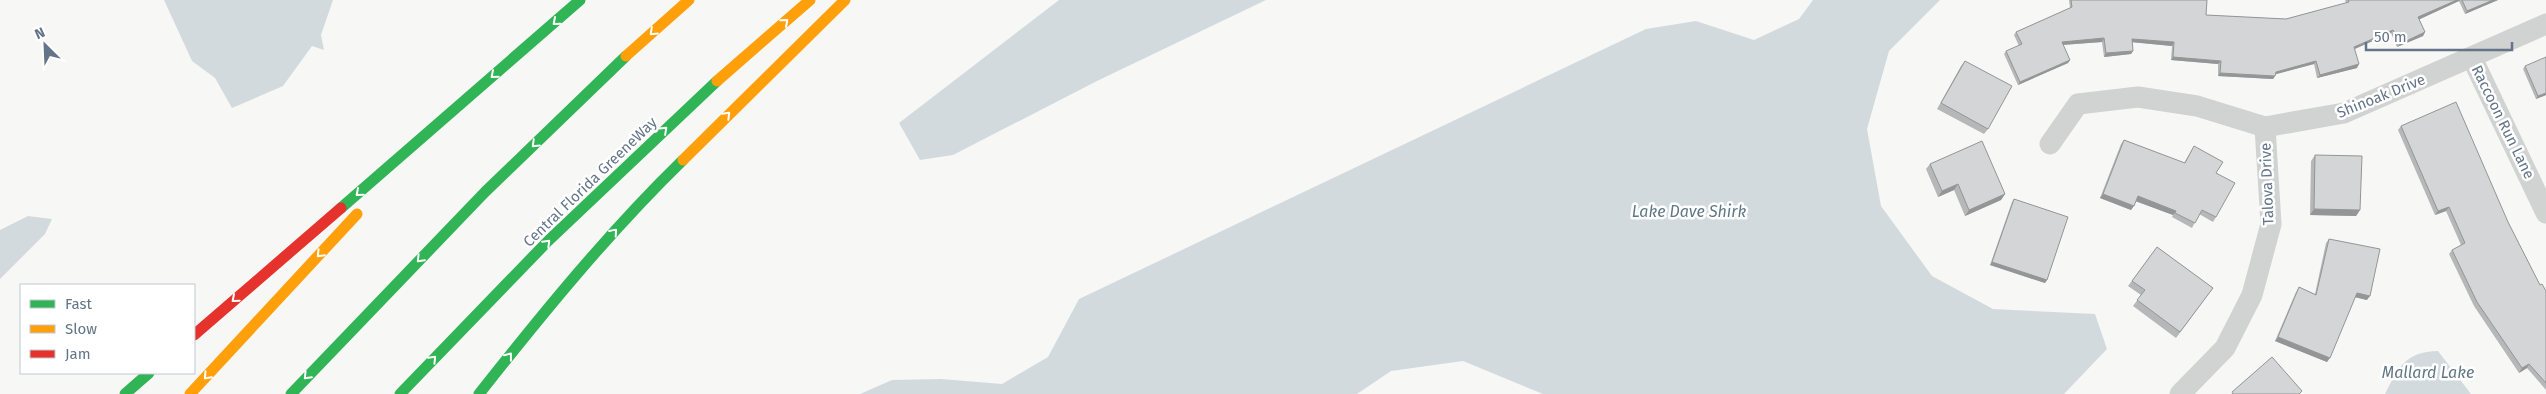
<svg xmlns="http://www.w3.org/2000/svg" width="2546" height="394" font-family="'Fira Sans',sans-serif">
  <style>
    .water { fill: #d3dade }
    .lines { fill: none; stroke-linecap: round; stroke-linejoin: round }
    .street { stroke: #d1d2d2; stroke-width: 21 }
    .fast { stroke: #30b455; stroke-width: 11 }
    .slow { stroke: #ff9f0a; stroke-width: 11 }
    .jam { stroke: #e5322d; stroke-width: 11 }
    .wall { fill: #b6b7b8 }
    .shaded-wall { fill: #949596 }
    .building { fill: #d4d5d6; stroke: #949596 }
    .oneway { stroke: #fff }
    .labels { text-anchor: middle; dominant-baseline: central; stroke-width: 5; stroke-linejoin: round; paint-order: stroke }
    .street-label { font-size: 15px; fill: #647589; stroke: #fff }
    .water-label { font-size: 16px; font-style: italic; fill: #607784; stroke: #fff }
  </style>
  <rect width="100%" height="100%" fill="#f7f7f6"/>
  <!-- water -->
  <path class="water" d="M164 0H333L321 35 324 50 312 46 283 86 232 108 215 78 192 61Z
    M1059 0H1266L1097 81 953 155 920 160 899 123Z
    M1813 0H1940L1889 51 1867 129 1881 206 1932 276 1993 309 2095 314 2107 349 2064 394H1543L1463 361 1391 371 1357 394H860L892 380 941 379 1002 384 1048 357 1079 299 1646 29 1696 21 1754 40 1799 19Z
    M28 216 52 219 45 234 0 279V230Z
    M2438 351 2471 394H2385C2399 367 2405 352 2438 351Z"/>
  <g class="lines">
    <!-- street -->
    <path class="street" d="M2472 58 2546 213
      M2050 144 2078 104 2138 97 2197 106 2265 127 2344 113 2546 24
      M2180 394 2225 348 2252 295 2271 224 2265 127"/>
    <!-- fast -->
    <path class="fast" d="M341 208 580 0
      M125 394 149 373
      M291 394 485 192 626 56
      M400 394 548 241 717 81
      M479 394C543 313 609 232 683 160"/>
    <!-- slow -->
    <path class="slow" d="M626 56 689 0
      M717 81 810 0
      M683 160 845 0
      M190 394 357 214"/>
    <!-- jam -->
    <path class="jam" d="M194 335 341 208"/>
  </g>
  <!-- wall -->
  <path class="wall" d="M2069 0H2207L2206 15 2286 19 2346 3 2345 0H2498L2465 14 2459 1 2419 19 2425 32 2423 36 2397 47 2391 33 2355 49 2357 68 2317 78 2314 64 2275 74V76L2273 79 2218 76V64L2171 60 2172 46 2132 42 2133 51 2131 54 2104 57 2102 42 2063 45 2070 60 2068 63 2018 85 2004 54 2006 51 2019 46 2014 35 2016 32 2070 8Z
    M1965 61 1988 129 1984 134 1937 109 1961 66Z
    M2525 66 2546 95 2536 99 2523 69Z
    M2401 126 2508 222 2540 285 2546 291V390L2527 368 2519 373 2474 306 2449 254 2452 250 2461 245 2446 211 2435 215 2398 130Z
    M2124 140 2184 163 2194 146 2216 173V217L2213 222 2199 214 2192 228 2172 217 2173 215 2136 201 2131 210 2100 198 2121 144Z
    M2315 155 2360 210 2356 216 2310 215 2311 161Z
    M1930 164 2005 194 2001 200 1965 216 1954 190 1938 197 1926 169Z
    M2014 199 2047 280 2045 283 1990 265 2012 202Z
    M2329 239 2367 300 2355 297 2327 362 2275 341 2296 292 2299 287 2315 294 2326 243Z
    M2157 247 2213 288 2176 338 2133 306 2141 295 2128 286Z"/>
  <!-- shaded-wall -->
  <path class="shaded-wall" d="M2457 0H2460L2459 1 2416 21 2418 17Z
    M2493 0H2498L2465 14 2467 11Z
    M2393 30 2391 33 2352 50 2354 47Z
    M2425 32 2423 36 2397 47 2400 44Z
    M2104 38 2102 42 2060 45 2062 42Z
    M2132 39 2174 42 2172 46 2130 42Z
    M2133 51 2131 54 2104 57 2106 53Z
    M2173 57 2221 61 2218 64 2171 60Z
    M2070 60 2068 63 2018 85 2020 82Z
    M2316 61 2314 64 2273 75 2276 72Z
    M2359 64 2357 68 2317 78 2320 75Z
    M2220 73 2275 76 2273 79 2218 76Z
    M2546 93V95L2536 99 2538 96Z
    M1958 184 1954 190 1938 197 1942 191Z
    M2005 194 2001 200 1965 216 1969 210Z
    M2103 194 2134 206 2131 210 2100 198Z
    M2138 196 2176 211 2173 215 2135 201Z
    M2449 207 2446 211 2435 215 2438 211Z
    M2314 209 2360 210 2356 216 2310 215Z
    M1992 262 2047 280 2045 283 1990 265Z
    M2357 293 2370 296 2367 300 2354 297Z
    M2278 337 2330 358 2327 362 2275 341Z
    M2529 364 2527 368 2519 373 2522 368Z"/>
  <!-- building -->
  <path class="building" d="M2071 0H2207L2206 15 2286 19 2349 2 2348 0H2457L2418 17 2425 32 2400 44 2393 30 2354 47 2359 64 2320 75 2316 61 2276 72 2275 76 2220 73 2221 61 2173 57 2174 42 2132 39 2133 51 2106 53 2104 38 2062 42 2070 60 2020 82 2006 51 2022 44 2016 32 2072 7Z
    M2462 0H2493L2467 11Z
    M2546 57V93L2538 96 2525 66Z
    M1965 61 2012 86 1988 129 1941 103Z
    M2456 102 2508 222 2540 285 2542 284 2546 291V383L2529 364 2522 368 2477 302 2452 250 2465 243 2449 207 2438 211 2401 126Z
    M2124 140 2185 163 2194 146 2223 162 2216 173 2235 183 2216 217 2202 210 2195 223 2175 213 2176 211 2138 196 2134 206 2103 194Z
    M1982 141 2005 194 1969 210 1958 184 1942 191 1930 164Z
    M2315 155 2362 156 2360 210 2314 209Z
    M2014 199 2068 217 2047 280 1992 262Z
    M2329 239 2380 249 2370 296 2357 293 2330 358 2278 337 2299 287 2316 295Z
    M2157 247 2213 288 2180 332 2137 300 2145 290 2132 281Z
    M2272 357 2302 391 2299 394H2233L2232 392Z"/>
  <!-- one-way arrows -->
  <defs><path id="oneway-chevron" d="M-2-3.5L2.5 0L-2 3.5" fill="none" stroke-width="1.6" stroke-linecap="round" stroke-linejoin="round" transform="scale(1.25)"/></defs>
  <g class="oneway">
    <use href="#oneway-chevron" transform="translate(556 22) rotate(139)"/>
    <use href="#oneway-chevron" transform="translate(785 22) rotate(-41)"/>
    <use href="#oneway-chevron" transform="translate(653 32) rotate(137)"/>
    <use href="#oneway-chevron" transform="translate(494 75) rotate(139)"/>
    <use href="#oneway-chevron" transform="translate(727 115) rotate(-45)"/>
    <use href="#oneway-chevron" transform="translate(664 130) rotate(-43)"/>
    <use href="#oneway-chevron" transform="translate(535 144) rotate(136)"/>
    <use href="#oneway-chevron" transform="translate(359 193) rotate(139)"/>
    <use href="#oneway-chevron" transform="translate(614 232) rotate(-49)"/>
    <use href="#oneway-chevron" transform="translate(547 243) rotate(-45)"/>
    <use href="#oneway-chevron" transform="translate(320 254) rotate(133)"/>
    <use href="#oneway-chevron" transform="translate(420 259) rotate(134)"/>
    <use href="#oneway-chevron" transform="translate(235 299) rotate(139)"/>
    <use href="#oneway-chevron" transform="translate(509 356) rotate(-52)"/>
    <use href="#oneway-chevron" transform="translate(433 359) rotate(-46)"/>
    <use href="#oneway-chevron" transform="translate(207 376) rotate(133)"/>
    <use href="#oneway-chevron" transform="translate(307 376) rotate(133)"/>
  </g>
  <g class="labels">
    <!-- street labels -->
    <g class="street-label">
      <text transform="translate(2381 96) rotate(-22)">Shinoak Drive</text>
      <text transform="translate(2503 122) rotate(64)">Raccoon Run Lane</text>
      <text transform="translate(590 182) rotate(-44)">Central Florida GreeneWay</text>
      <text transform="translate(2267 184) rotate(-92)">Talova Drive</text>
    </g>
    <!-- water labels -->
    <g class="water-label">
      <text x="1689" y="211">Lake Dave Shirk</text>
      <text x="2428" y="372">Mallard Lake</text>
    </g>
  </g>
  <!-- legend -->
  <rect x="20" y="284" width="175" height="90" fill="#ffffff" stroke="#c1c8d0"/>
  <rect x="30" y="300" width="25" height="8" fill="#30b455" stroke="#c1c8d0"/>
  <text x="65" y="309" font-size="15" fill="#647589">Fast</text>
  <rect x="30" y="325" width="25" height="8" fill="#ff9f0a" stroke="#c1c8d0"/>
  <text x="65" y="334" font-size="15" fill="#647589">Slow</text>
  <rect x="30" y="350" width="25" height="8" fill="#e5322d" stroke="#c1c8d0"/>
  <text x="65" y="359" font-size="15" fill="#647589">Jam</text>
  <!-- north arrow -->
  <g transform="translate(45 45) rotate(336)" stroke="#ffffff" stroke-width="4" paint-order="stroke">
  <path d="M0-4L9 19L0 12L-9 19Z" fill="#647589"/>
  <text y="-8" font-size="14" font-weight="bold" text-anchor="middle" fill="#647589">N</text>
  </g>
  <!-- scale -->
  <path d="M2366 42v8h146v-8" fill="none" stroke="#647589" stroke-width="2.5"/>
  <text x="2374" y="42" font-size="15" fill="#647589" stroke="#ffffff" stroke-width="4" paint-order="stroke">50 m</text>
</svg>
